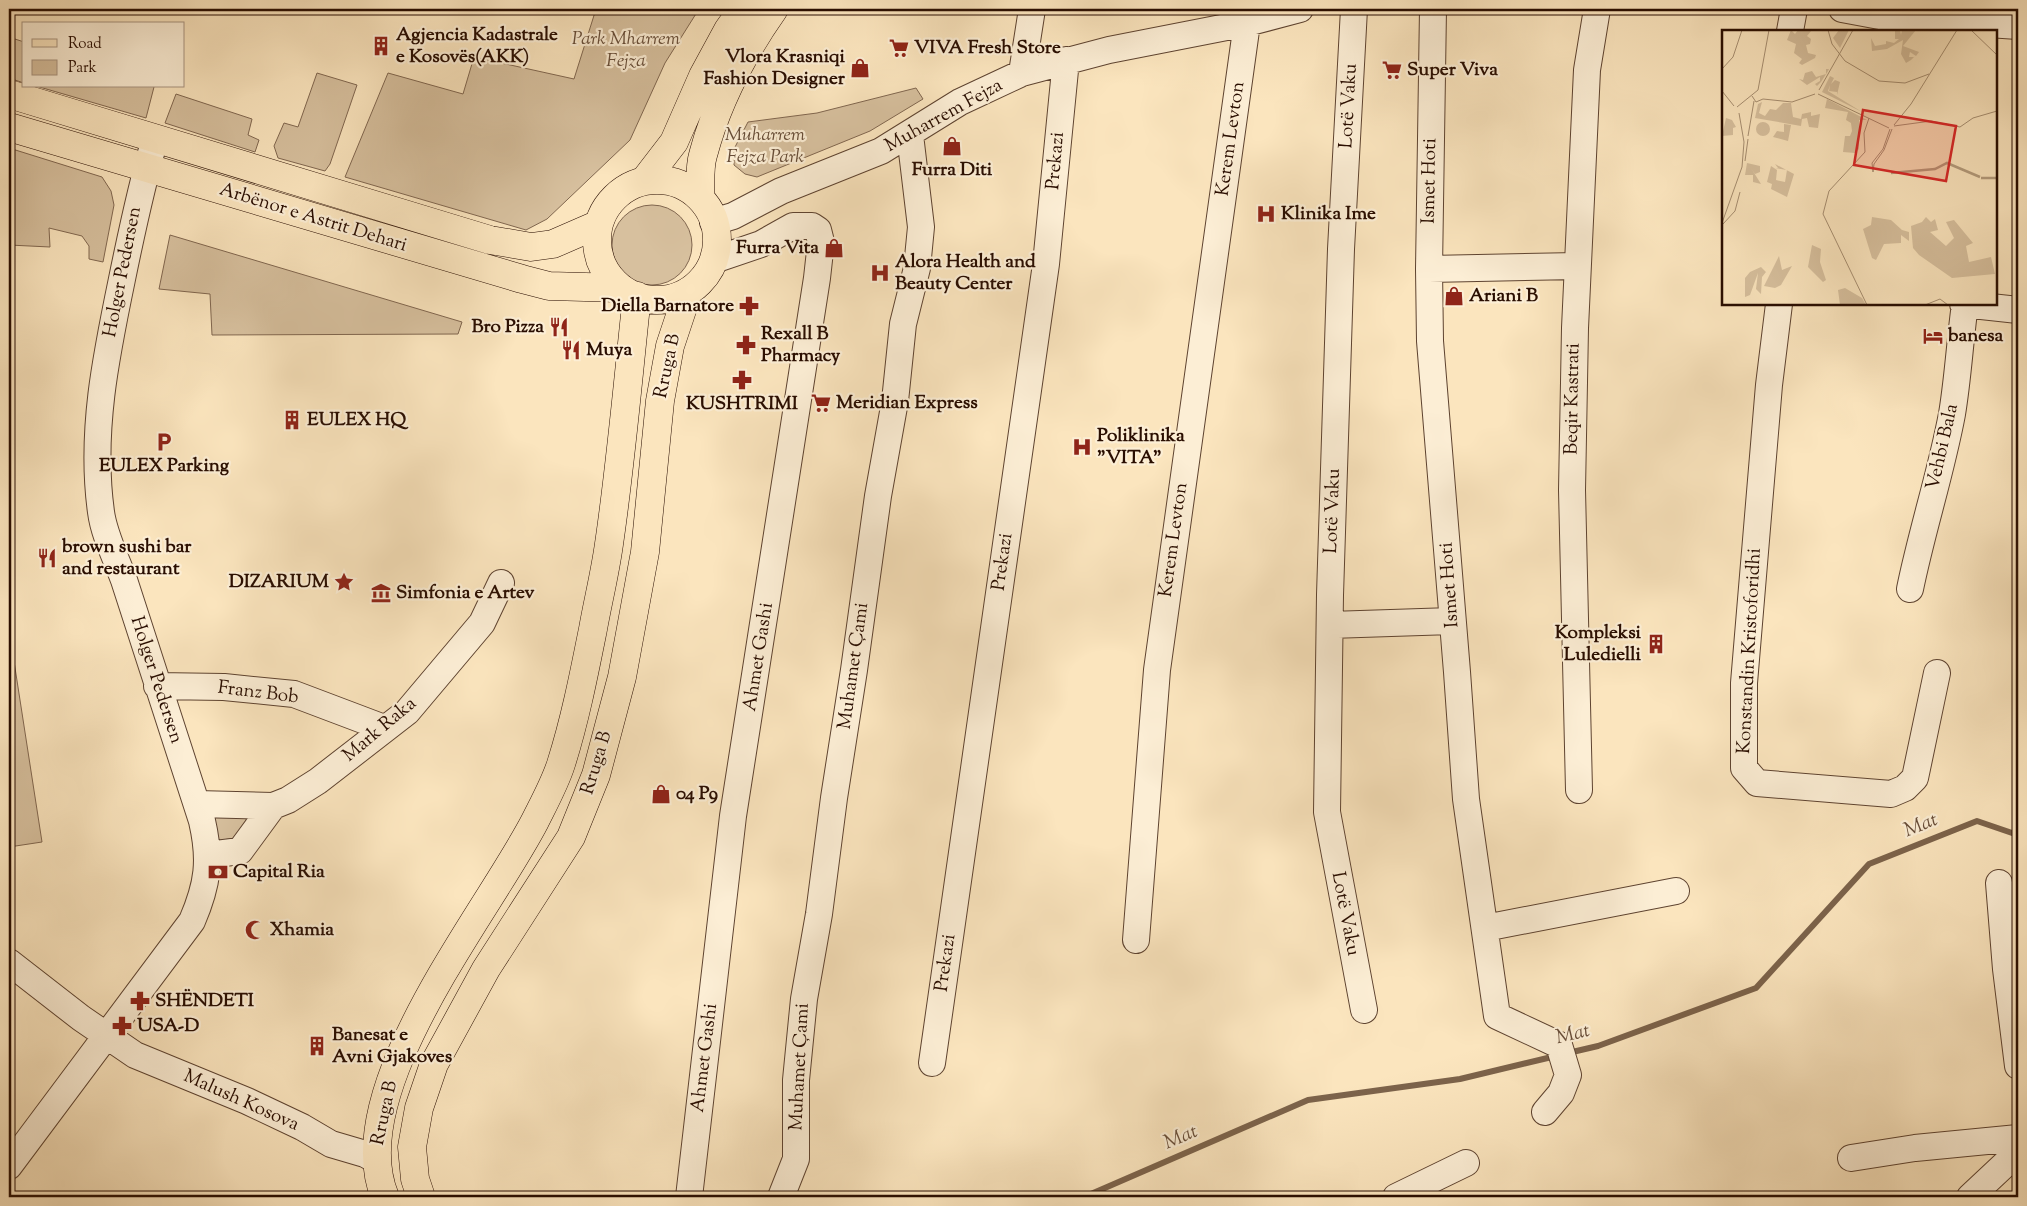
<svg xmlns="http://www.w3.org/2000/svg" width="2027" height="1206" font-family="'Sorts Mill Goudy',serif">
  <style>
    .green { fill: #d7c09e; stroke: #80664f }
    .lines { fill: none; stroke-linecap: round; stroke-linejoin: round }
    .stream { stroke: #7c634b; stroke-width: 6 }
    .minor-casing { stroke: #5e4330; stroke-width: 28 }
    .major-casing { stroke: #290d00; stroke-width: 29 }
    .minor { stroke: #fceed5; stroke-width: 26 }
    .major { stroke: #fbe5be; stroke-width: 28 }
    .labels { text-anchor: middle; dominant-baseline: central; stroke-width: 4.5; stroke-linejoin: round; paint-order: stroke }
    .poi-label { font-size: 19px; font-weight: bold; fill: #290d00; stroke: #fceed5; text-anchor: start }
    .park-label { font-size: 19px; font-style: italic; fill: #664c37; stroke: #fceed5 }
    .street-label { font-size: 19px; fill: #290d00; stroke: #fceed5 }
    .water-label { font-size: 20px; font-style: italic; fill: #684d38; stroke: #fceed5 }
    .inset-river { fill: none; stroke: #b49c7d; stroke-width: 2.5 }
    .inset-road { fill: none; stroke: #a78f72; stroke-width: 1 }
    .view { fill: #d62828; fill-opacity: 0.15; stroke: #d62828; stroke-width: 2.5 }
    .inset-edge { fill: none; stroke: #290d00; stroke-width: 2.5 }
  </style>
  <rect width="100%" height="100%" fill="#fbe5be"/>
  <filter id="stains"><feTurbulence type="fractalNoise" baseFrequency=".004" numOctaves="4"/><feColorMatrix values="0 0 0 0 .2 0 0 0 0 .09 0 0 0 0 .02 0 0 0 .5 -.17"/></filter>
  <radialGradient id="worn" r=".72"><stop offset=".6" stop-color="#630" stop-opacity="0"/><stop offset="1" stop-color="#630" stop-opacity=".3"/></radialGradient>
  <!-- green -->
  <path class="green" d="M596 9H699L665 63 630 140 547 219 526 230 345 177 388 73 463 94 474 57 574 79Z
    M9 37 24 42V83L9 78Z
    M317 73 357 85 330 164 325 171 278 158 274 146 284 123 298 127Z
    M36 86H152L154 87 146 118Z
    M916 88 923 99 870 131 757 177 745 174 734 165V149L748 122 817 113Z
    M176 94 252 119 248 135 259 140 255 152 165 123Z
    M9 148 102 177 111 191 114 205 103 262 89 259V246L82 236 49 228 50 247 9 245Z
    M612 245a40 40 0 1 1 80 0a40 40 0 1 1-80 0Z
    M170 235 462 322 458 334 212 335 210 294 159 289Z
    M9 629 42 842 9 847Z
    M207 813 246 818 247 826 238 838 213 841Z"/>
  <g class="lines">
    <!-- stream -->
    <path class="stream" d="M1568 1053 1598 1046 1756 988 1869 864 1977 821 2018 835
      M1084 1197 1308 1100 1460 1079 1556 1056"/>
    <defs>
      <path id="minor" d="M1354 9 1341 249 1330 595 1327 812 1364 1010
        M1433 9 1429 269 1430 341 1457 672 1466 799 1497 1016 1559 1045 1568 1075 1561 1093 1545 1112
        M1842 9 1885 17 2018 26
        M1790 31 1794 9
        M1022 73 1032 9
        M713 222 733 216 781 191 881 151 960 102 1022 73 1109 50 1247 23 1300 9
        M1429 269 1577 266
        M1779 304 1769 385 1744 683V768L1757 783 1891 794 1905 788 1915 778 1937 673
        M1963 304 2018 310
        M1910 589C1922 530 1941 473 1952 414 1958 378 1960 340 1965 304
        M1330 625 1452 621
        M157 686 224 687 294 694 384 728
        M1579 790 1572 490 1575 328 1587 70 1597 9
        M197 804 273 806 240 851 208 855
        M273 806 288 800 318 781 407 712 482 623 501 583
        M1999 883 2006 969 2018 1066
        M1485 928 1676 891
        M1136 940 1157 670 1247 23
        M9 962 81 1018 135 1055 247 1101 302 1127 331 1144 365 1154 376 1160
        M932 1063 1046 264 1066 60
        M1851 1158 1915 1148 2018 1138
        M9 1166 192 921C208 884 211 860 202 821L124 580C116 558 104 535 101 512 90 433 106 356 122 279 132 230 141 187 155 139
        M689 1197 733 816 817 278 821 242 818 230 812 226H793L761 244 714 260
        M781 1197 796 1159V1080L804 999 819 914 834 798 854 670 878 496 895 401 903 324 917 268 921 227 910 135
        M1396 1197 1466 1163
        M1970 1197 2018 1152"/>
      <path id="major" d="M9 94 490 240 531 247 553 244 599 224
        M9 127 522 279 549 286 621 288
        M597 240a60 60 0 1 1 120 0a60 60 0 1 1-120 0Z
        M644 181 674 142 703 76 728 30 743 9
        M700 197C701 184 699 168 703 155 717 102 743 53 774 9
        M385 1197C341 1090 487 914 535 821 544 803 555 783 561 764 575 720 584 674 593 629 598 601 605 573 609 544 621 462 628 379 637 296
        M421 1197 415 1179 412 1147 419 1108 434 1064 486 969 571 837 596 775 622 677 645 552 660 401 670 346 688 292"/>
    </defs>
    <!-- minor casing -->
    <use href="#minor" class="minor-casing"/>
    <!-- major casing -->
    <use href="#major" class="major-casing"/>
    <!-- minor -->
    <use href="#minor" class="minor"/>
    <!-- major -->
    <use href="#major" class="major"/>
  </g>
  <!-- icons -->
  <defs>
    <symbol id="building-bare" viewBox="-9 -9 18 18"><path d="M-4-6H4V6H1V3H-1V6H-4ZM-2.5-4.3h1.7v1.8h-1.7ZM.8-4.3h1.7v1.8H.8ZM-2.5-1h1.7V.8h-1.7ZM.8-1h1.7V.8H.8Z" fill="#8f2418" stroke="#fceed5" stroke-width="2.5" paint-order="stroke"/></symbol>
    <symbol id="supermarket-bare" viewBox="-9 -9 18 18"><path d="M-6-5.5h2.5l.6 2H6L4.5 2H-2.5L-4.4-4H-6ZM-1.5 3.2a1.3 1.3 0 1 0 .1 0ZM3 3.2a1.3 1.3 0 1 0 .1 0Z" fill="#8f2418" stroke="#fceed5" stroke-width="2.5" paint-order="stroke"/></symbol>
    <symbol id="shop-bare" viewBox="-9 -9 18 18"><path d="M-5-2.5h2.3a2.7 3.5 0 0 1 5.4 0H5L5.5 6h-11ZM-1.5-2.5h3a1.5 2.3 0 0 0-3 0Z" fill="#8f2418" stroke="#fceed5" stroke-width="2.5" paint-order="stroke"/></symbol>
    <symbol id="hospital-bare" viewBox="-9 -9 18 18"><path d="M-5-5h3v3.5h4V-5h3V5h-3V1.5h-4V5h-3Z" fill="#8f2418" stroke="#fceed5" stroke-width="2.5" paint-order="stroke"/></symbol>
    <symbol id="pharmacy-bare" viewBox="-9 -9 18 18"><path d="M-2-6h4v4h4v4h-4v4h-4v-4h-4v-4h4Z" fill="#8f2418" stroke="#fceed5" stroke-width="2.5" paint-order="stroke"/></symbol>
    <symbol id="restaurant-bare" viewBox="-9 -9 18 18"><path d="M-5-6h1v4h1v-4h1v4h1v-4h1v5L-1.5 .5V6h-2V.5L-5-1ZM5-6V6H3V1.5H1.5Q1.5-4 5-6Z" fill="#8f2418" stroke="#fceed5" stroke-width="2.5" paint-order="stroke"/></symbol>
    <symbol id="hotel-bare" viewBox="-9 -9 18 18"><path d="M-6-4.5h1.5V1H6V5H4.5V3h-9V5H-6ZM-4 0a1.8 1.8 0 1 1 3.6 0ZM.5 0V-2.5h3Q6-2.5 6 0Z" fill="#8f2418" stroke="#fceed5" stroke-width="2.5" paint-order="stroke"/></symbol>
    <symbol id="parking-bare" viewBox="-9 -9 18 18"><path d="M-3.5-5.5H1a3.5 3.5 0 0 1 0 7H-1V5.5H-3.5ZM-1-3.4V-.6H.8a1.4 1.4 0 0 0 0-2.8Z" fill="#8f2418" stroke="#fceed5" stroke-width="2.5" paint-order="stroke"/></symbol>
    <symbol id="sight-bare" viewBox="-9 -9 18 18"><path d="M0-6L1.8-2.2L6-1.7L2.9 1.2L3.7 5.4L0 3.3L-3.7 5.4L-2.9 1.2L-6-1.7L-1.8-2.2Z" fill="#8f2418" stroke="#fceed5" stroke-width="2.5" paint-order="stroke"/></symbol>
    <symbol id="museum-bare" viewBox="-9 -9 18 18"><path d="M0-6L6-3V-2H-6V-3ZM-5-1h2V3h-2ZM-1-1h2V3h-2ZM3-1h2V3H3ZM-6 4H6V6H-6Z" fill="#8f2418" stroke="#fceed5" stroke-width="2.5" paint-order="stroke"/></symbol>
    <symbol id="bank-bare" viewBox="-9 -9 18 18"><path d="M-6-4H6V4H-6ZM0-2.3a2.3 2.3 0 1 0 0 4.6a2.3 2.3 0 1 0 0-4.6Z" fill="#8f2418" stroke="#fceed5" stroke-width="2.5" paint-order="stroke"/></symbol>
    <symbol id="mosque-bare" viewBox="-9 -9 18 18"><path d="M3.5-4.9A6 6 0 1 0 3.5 4.9A5 5 0 1 1 3.5-4.9Z" fill="#8f2418" stroke="#fceed5" stroke-width="2.5" paint-order="stroke"/></symbol>
  </defs>
  <g fill-rule="evenodd">
    <use href="#building-bare" x="367" y="32" width="28" height="28"/>
    <use href="#supermarket-bare" x="885" y="34" width="28" height="28"/>
    <use href="#shop-bare" x="846" y="54" width="28" height="28"/>
    <use href="#supermarket-bare" x="1378" y="56" width="28" height="28"/>
    <use href="#shop-bare" x="938" y="132" width="28" height="28"/>
    <use href="#hospital-bare" x="1252" y="200" width="28" height="28"/>
    <use href="#shop-bare" x="820" y="234" width="28" height="28"/>
    <use href="#hospital-bare" x="866" y="259" width="28" height="28"/>
    <use href="#shop-bare" x="1440" y="282" width="28" height="28"/>
    <use href="#pharmacy-bare" x="735" y="292" width="28" height="28"/>
    <use href="#restaurant-bare" x="545" y="313" width="28" height="28"/>
    <use href="#hotel-bare" x="1919" y="322" width="28" height="28"/>
    <use href="#pharmacy-bare" x="732" y="331" width="28" height="28"/>
    <use href="#restaurant-bare" x="557" y="336" width="28" height="28"/>
    <use href="#pharmacy-bare" x="728" y="366" width="28" height="28"/>
    <use href="#supermarket-bare" x="807" y="389" width="28" height="28"/>
    <use href="#building-bare" x="278" y="406" width="28" height="28"/>
    <use href="#parking-bare" x="150" y="428" width="28" height="28"/>
    <use href="#hospital-bare" x="1068" y="433" width="28" height="28"/>
    <use href="#restaurant-bare" x="33" y="544" width="28" height="28"/>
    <use href="#sight-bare" x="330" y="568" width="28" height="28"/>
    <use href="#museum-bare" x="367" y="579" width="28" height="28"/>
    <use href="#building-bare" x="1642" y="630" width="28" height="28"/>
    <use href="#shop-bare" x="647" y="780" width="28" height="28"/>
    <use href="#bank-bare" x="204" y="858" width="28" height="28"/>
    <use href="#mosque-bare" x="241" y="916" width="28" height="28"/>
    <use href="#pharmacy-bare" x="126" y="987" width="28" height="28"/>
    <use href="#pharmacy-bare" x="108" y="1012" width="28" height="28"/>
    <use href="#building-bare" x="303" y="1032" width="28" height="28"/>
  </g>
  <g class="labels">
    <!-- poi labels -->
    <g class="poi-label">
      <text x="396" y="35">Agjencia Kadastrale<tspan x="396" dy="22">e Kosovës(AKK)</tspan></text>
      <text x="914" y="48">VIVA Fresh Store</text>
      <text x="845" y="57" text-anchor="end">Vlora Krasniqi<tspan x="845" dy="22">Fashion Designer</tspan></text>
      <text x="1407" y="70">Super Viva</text>
      <text x="952" y="170" text-anchor="middle">Furra Diti</text>
      <text x="1281" y="214">Klinika Ime</text>
      <text x="819" y="248" text-anchor="end">Furra Vita</text>
      <text x="895" y="262">Alora Health and<tspan x="895" dy="22">Beauty Center</tspan></text>
      <text x="1469" y="296">Ariani B</text>
      <text x="734" y="306" text-anchor="end">Diella Barnatore</text>
      <text x="544" y="327" text-anchor="end">Bro Pizza</text>
      <text x="761" y="334">Rexall B<tspan x="761" dy="22">Pharmacy</tspan></text>
      <text x="1948" y="336">banesa</text>
      <text x="586" y="350">Muya</text>
      <text x="836" y="403">Meridian Express</text>
      <text x="742" y="404" text-anchor="middle">KUSHTRIMI</text>
      <text x="307" y="420">EULEX HQ</text>
      <text x="1097" y="436">Poliklinika<tspan x="1097" dy="22">"VITA"</tspan></text>
      <text x="164" y="466" text-anchor="middle">EULEX Parking</text>
      <text x="62" y="547">brown sushi bar<tspan x="62" dy="22">and restaurant</tspan></text>
      <text x="329" y="582" text-anchor="end">DIZARIUM</text>
      <text x="396" y="593">Simfonia e Artev</text>
      <text x="1641" y="633" text-anchor="end">Kompleksi<tspan x="1641" dy="22">Luledielli</tspan></text>
      <text x="676" y="794">04 P9</text>
      <text x="233" y="872">Capital Ria</text>
      <text x="270" y="930">Xhamia</text>
      <text x="155" y="1001">SHËNDETI</text>
      <text x="137" y="1026">USA-D</text>
      <text x="332" y="1035">Banesat e<tspan x="332" dy="22">Avni Gjakoves</tspan></text>
    </g>
    <!-- park labels -->
    <g class="park-label">
      <text x="626" y="39">Park Mharrem<tspan x="626" dy="22">Fejza</tspan></text>
      <text x="765" y="135">Muharrem<tspan x="765" dy="22">Fejza Park</tspan></text>
    </g>
    <!-- street labels -->
    <g class="street-label">
      <text transform="translate(1349 106) rotate(-87)">Lotë Vaku</text>
      <text transform="translate(944 116) rotate(-29)">Muharrem Fejza</text>
      <text transform="translate(1231 139) rotate(-82)">Kerem Levton</text>
      <text transform="translate(1056 161) rotate(-85)">Prekazi</text>
      <text transform="translate(1430 181) rotate(-89)">Ismet Hoti</text>
      <text transform="translate(313 218) rotate(17)">Arbënor e Astrit Dehari</text>
      <text transform="translate(123 272) rotate(-79)">Holger Pedersen</text>
      <text transform="translate(668 366) rotate(-78)">Rruga B</text>
      <text transform="translate(1573 399) rotate(-89)">Beqir Kastrati</text>
      <text transform="translate(1943 447) rotate(-77)">Vehbi Bala</text>
      <text transform="translate(1333 511) rotate(-88)">Lotë Vaku</text>
      <text transform="translate(1174 540) rotate(-82)">Kerem Levton</text>
      <text transform="translate(1003 562) rotate(-82)">Prekazi</text>
      <text transform="translate(1450 585) rotate(-94)">Ismet Hoti</text>
      <text transform="translate(1750 651) rotate(-87)">Konstandin Kristoforidhi</text>
      <text transform="translate(759 657) rotate(-81)">Ahmet Gashi</text>
      <text transform="translate(854 666) rotate(-82)">Muhamet Çami</text>
      <text transform="translate(156 680) rotate(72)">Holger Pedersen</text>
      <text transform="translate(258 693) rotate(7)">Franz Bob</text>
      <text transform="translate(380 730) rotate(-40)">Mark Raka</text>
      <text transform="translate(597 763) rotate(-73)">Rruga B</text>
      <text transform="translate(1345 914) rotate(79)">Lotë Vaku</text>
      <text transform="translate(946 963) rotate(-82)">Prekazi</text>
      <text transform="translate(705 1058) rotate(-83)">Ahmet Gashi</text>
      <text transform="translate(800 1067) rotate(-87)">Muhamet Çami</text>
      <text transform="translate(241 1101) rotate(24)">Malush Kosova</text>
      <text transform="translate(385 1113) rotate(-78)">Rruga B</text>
    </g>
    <!-- water labels -->
    <g class="water-label">
      <text transform="translate(1921 826) rotate(-22)">Mat</text>
      <text transform="translate(1573 1035) rotate(-14)">Mat</text>
      <text transform="translate(1181 1138) rotate(-23)">Mat</text>
    </g>
  </g>
  <!-- overview -->
  <g transform="translate(1722 30)">
    <rect width="275" height="275" fill="#fbe5be"/>
    <path d="M69 0 73 4 76 0H90L85 6 89 9 88 14 84 15 86 23 94 25 93 28 80 35 77 33 80 29 72 23 74 14 65 10ZM117 0H127L118 18 111 8ZM178 0 179 5 180 0H194L181 16 197 22 194 26 188 22 187 27H192L189 30 184 33 179 24 181 10 165 19 150 21 149 8 153 16 164 14V11L172 13 177 9H173V1ZM104 39H107L106 41 99 52 95 56 93 54 98 51V47L85 55 77 49 81 50 83 43 90 41 94 47 104 44ZM108 46 112 48 109 54 113 50 118 52 115 65V62L107 61 108 55 106 61 140 82 100 62ZM105 69 145 90H137V119L133 123 121 122 123 106H128L130 101 129 93 124 90 126 82 103 78ZM40 72 37 83 43 86 48 79 54 80 61 73H69L71 87 79 89 80 84 89 82V86L98 84 96 98 87 97 85 88 80 89 79 96 33 88 36 74ZM4 88 10 90 14 97 11 98V105L0 106ZM34 99a7 7 0 1 1 14 0a7 7 0 1 1-14 0ZM62 94 69 95 66 111 51 107 55 101 62 102ZM25 133 38 136V142L33 144 29 138 39 154 31 152V145H23ZM53 134 72 144 65 167 49 159 50 154 45 152 49 136 55 140 54 150 63 152 65 140 53 138H56ZM150 187 169 190 180 200 187 202V211L179 205V213L162 214 154 230 150 228 141 199 149 195ZM204 187 209 192 213 189 216 200 208 202 224 216 232 208 224 192 232 190 251 213 244 216 247 232 269 227 273 244 230 248 197 225 191 218 189 196 200 192ZM90 215 99 219 98 232 104 250 101 252 86 237ZM57 226 60 240 70 236 59 255 53 258 42 256ZM39 237 44 242 40 247 39 264 34 259 36 243 28 265 23 267V248L28 242ZM123 258 140 268 144 275H118L116 260Z" fill="#d7c09e"/>
    <path class="inset-river" d="M169 143 213 139 225 133 258 147M259 148H275"/>
    <path class="inset-road" d="M106 0 110 14 123 31 157 51 183 53 207 44M249 0 275 25M0 39 11 27 20 0M97 60 131 0M0 61 12 76M96 64 167 98M30 66 34 72 41 69 70 72 93 64M15 77 36 60 47 0M172 95 189 74 235 0M172 96 209 91 238 97 251 88 275 81M168 99 161 119 150 133 151 142 152 134 162 120 170 99M26 106 32 71M23 131 26 109M0 193 20 137 22 112 17 83M1 194 13 181 18 162M145 275 101 184 107 161 143 122 142 103 147 88M203 275 218 269 226 275"/>
    <path class="view" d="M141 80 234 96 224 151 132 135Z"/>
    <rect width="275" height="275" class="inset-edge"/>
  </g>
  <!-- margin -->
  <rect width="2027" height="1206" fill="none" stroke="#fbe5be" stroke-width="30"/>
  <rect x="10" y="10" width="2007" height="1186" fill="none" stroke="#290d00" stroke-width="2.5"/>
  <rect x="15" y="15" width="1997" height="1176" fill="none" stroke="#290d00"/>
  <!-- legend -->
  <rect x="22" y="22" width="162" height="65" fill="#fceed5" stroke="#a89480"/>
  <rect x="32" y="39" width="25" height="8" fill="#fbe5be" stroke="#a89480"/>
  <text x="68" y="48" font-size="15" fill="#290d00">Road</text>
  <rect x="32" y="60" width="25" height="15" fill="#d7c09e" stroke="#a89480"/>
  <text x="68" y="72" font-size="15" fill="#290d00">Park</text>
  <rect width="100%" height="100%" filter="url(#stains)"/>
  <rect width="100%" height="100%" fill="url(#worn)"/>
</svg>
